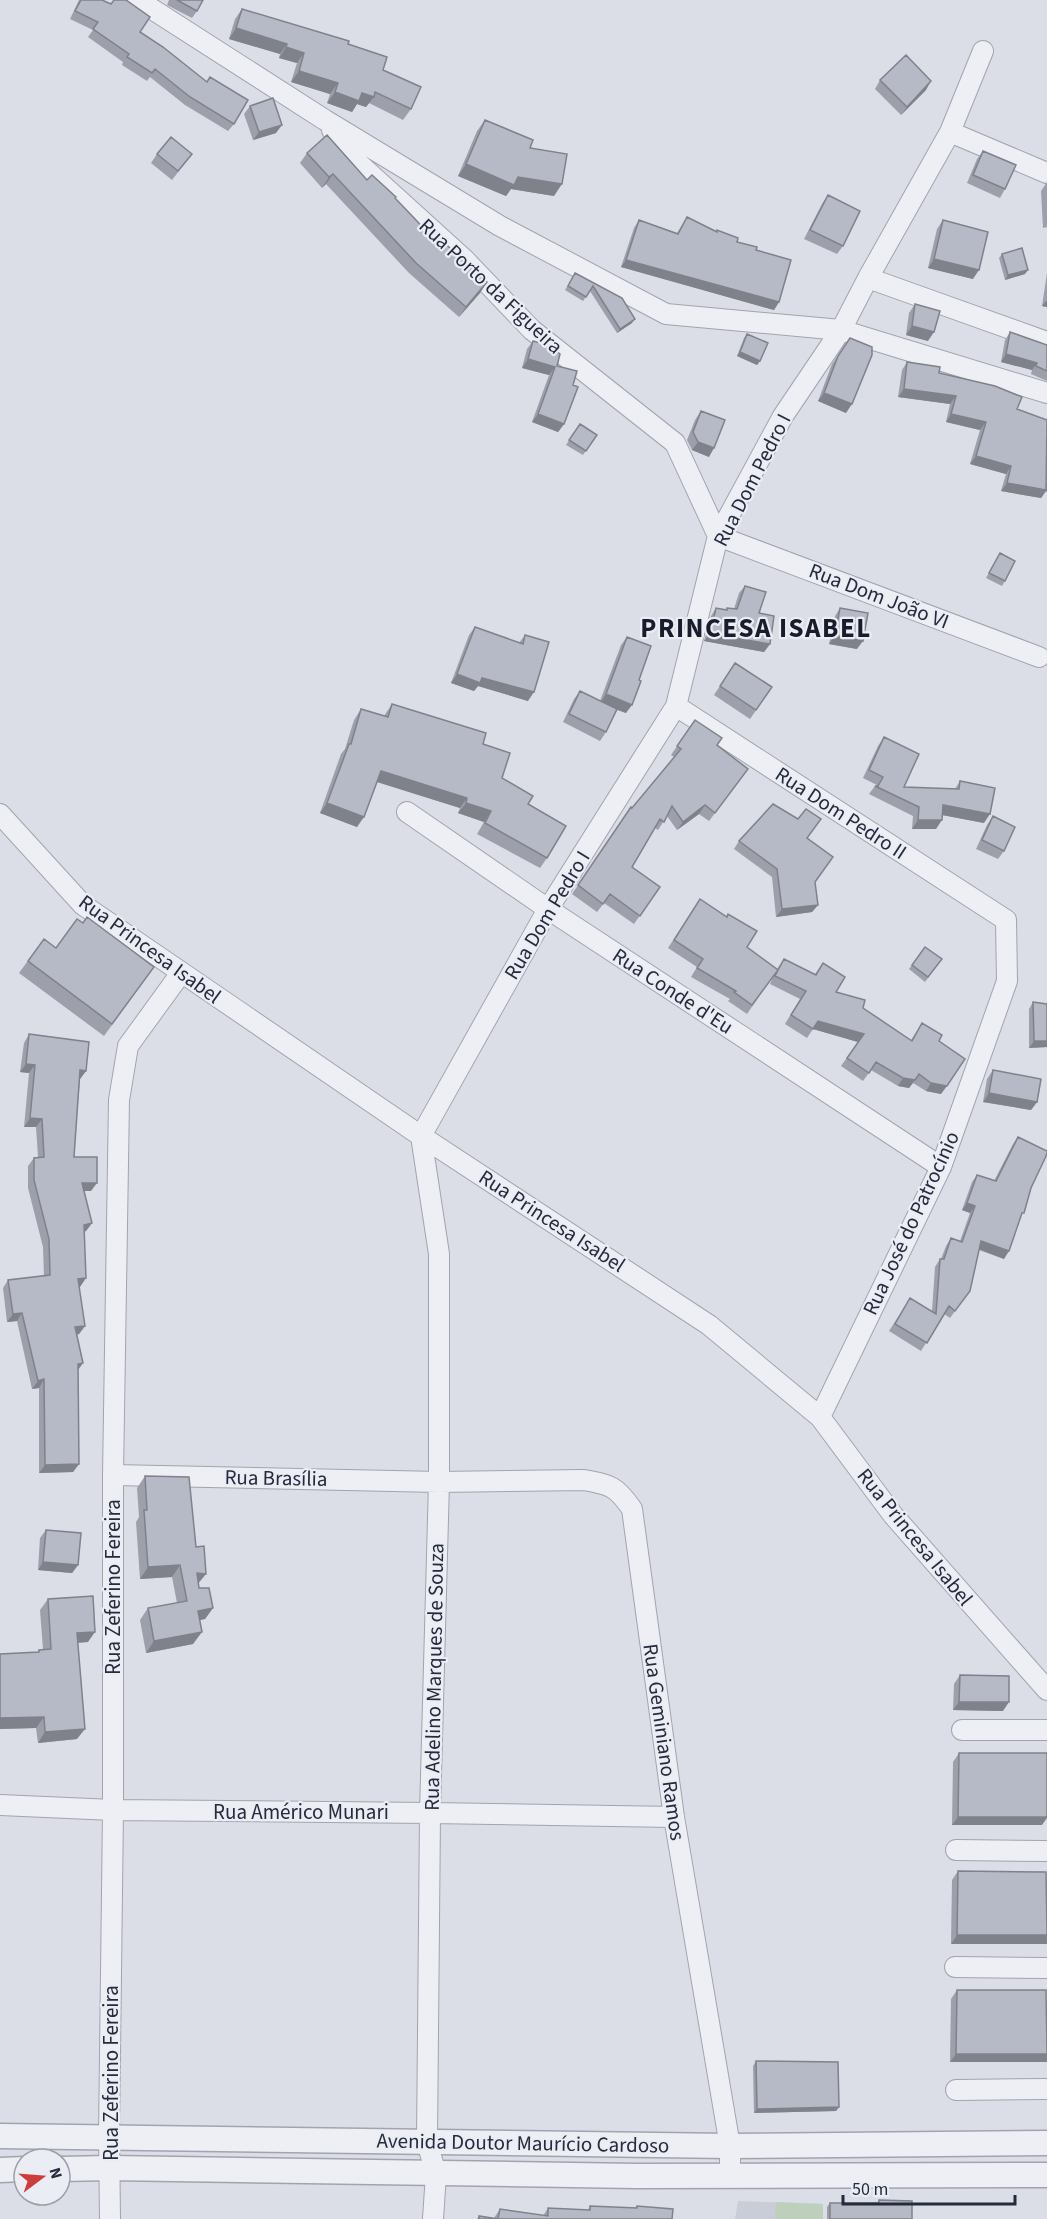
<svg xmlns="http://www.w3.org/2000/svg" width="1047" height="2219" font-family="'Source Sans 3',sans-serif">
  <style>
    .built { fill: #c9cdd8 }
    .green { fill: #bed0bc }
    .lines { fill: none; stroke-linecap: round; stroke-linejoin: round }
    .minor-casing { stroke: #a1a4b0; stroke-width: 22 }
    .tertiary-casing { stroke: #a1a4b0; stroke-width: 27 }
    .minor { stroke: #eeeff4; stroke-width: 20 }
    .tertiary { stroke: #eeeff4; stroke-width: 24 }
    .wall { fill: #9d9faa }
    .shaded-wall { fill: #7f828b }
    .building { fill: #b6b9c6; stroke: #7f828b; stroke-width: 1.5 }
    .labels { text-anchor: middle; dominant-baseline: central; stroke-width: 4.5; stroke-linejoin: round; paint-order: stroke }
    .street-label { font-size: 21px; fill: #252a3c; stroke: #ebedf4 }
    .district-label { font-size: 27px; font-weight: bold; letter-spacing: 1.5px; fill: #181c2d; stroke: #ebedf4 }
  </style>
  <rect width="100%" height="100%" fill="#dbdee6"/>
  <!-- built -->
  <path class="built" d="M738 2201 823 2204V2219H735Z"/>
  <!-- green -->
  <path class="green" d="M776 2202 823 2204V2219H775Z"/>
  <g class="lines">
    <defs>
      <path id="minor" d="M138 0 325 120 500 226 666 314 841 330 1047 393
        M332 130 357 162 465 260 532 330 675 443 718 536 1039 657
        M950 132 1047 173
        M868 278 1047 342
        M676 706 1006 920 1007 981 941 1167 820 1417
        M407 812 548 909 941 1167
        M0 814 83 905 421 1136 709 1325 820 1417 893 1515 1047 1690
        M113 1475 439 1482 584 1480C611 1485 616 1486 632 1509L674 1817 730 2146V2176
        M962 1730H1047
        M0 1805 113 1810 430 1813 674 1817
        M956 1850 1047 1851
        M955 1967 1047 1968
        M956 2090 1047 2089
        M110 2219 109 2137 113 1810V1475L119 1100 128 1046 181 973
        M433 2219 436 2174 427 2142 430 1813 439 1482V1254L421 1136 548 909 676 706 718 536 783 416 841 330 868 278 950 132 983 51"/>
      <path id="tertiary" d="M0 2136 730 2146 1047 2143
        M60 2169 110 2168 636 2176 1047 2175
        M0 2170 24 2169"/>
    </defs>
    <!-- minor casing -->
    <use href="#minor" class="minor-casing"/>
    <!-- tertiary casing -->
    <use href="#tertiary" class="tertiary-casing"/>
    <!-- minor -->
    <use href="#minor" class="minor"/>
    <!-- tertiary -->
    <use href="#tertiary" class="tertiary"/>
  </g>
  <!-- wall -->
  <path class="wall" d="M79 0H102L140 32 234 124 228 131 185 105 150 77 147 81 122 65 123 62 88 37 93 30 70 19Z
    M169 0H203L197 11 192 18 167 5Z
    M242 9 348 44 383 70 411 109 403 120 369 103 366 107 357 104 352 112 327 103 330 94 291 82 297 63 279 58 280 54 229 39 235 19Z
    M880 80 926 90 901 115 875 89Z
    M250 106 276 133 253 140 244 114Z
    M485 120 530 148 554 196 511 189 506 196 458 176 477 131Z
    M983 151 1005 189 1000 198 967 183 977 159Z
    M307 153 367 180 395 199 435 240 487 282 480 293 459 317 409 273 326 184 322 188 300 163Z
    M157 154H192L172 180 151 163Z
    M1047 182V227L1043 228 1041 191Z
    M828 195 843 246 837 254 804 239 822 204Z
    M687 217 737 242 756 250 779 302 774 310 621 267 634 228 639 220 677 233Z
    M943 220 973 279 928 268 937 229Z
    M1002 254 1025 274 1005 280 999 258Z
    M575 273 622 298 632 323 617 333 590 291 583 301 565 290Z
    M1047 273V307L1042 306Z
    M915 304 928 341 906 335 909 313Z
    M1010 332 1047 345V381L1031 374 1032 370 1001 362 1005 340Z
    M747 334 760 361 757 365 737 356 744 338Z
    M850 338 846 413 818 401 832 364Z
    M533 341 557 366 573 385 564 424 558 432 532 422 549 375 522 368 527 349Z
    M907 362 939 373 1017 409 1046 491 1041 498 1001 491 1006 474 970 464 980 430 946 422 950 404 898 397 902 370Z
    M701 411 709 457 692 450 687 440 695 420Z
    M580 424 597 435 583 455 566 445Z
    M1000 553 1005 581 1002 586 986 578Z
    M745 586 759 613 770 644 764 652 704 641 711 616 716 608 726 610 727 608 734 609 739 593Z
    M840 608 857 649 829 644 835 616Z
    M475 627 519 643 525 635 528 701 478 686 474 691 451 683 469 635Z
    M627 637 626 713 617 710 606 732 600 741 563 722 574 699 580 691 600 701 621 645Z
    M735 663 772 687 750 719 714 695Z
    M392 704 483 744 502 778 528 804 547 858 540 868 477 834 484 822 458 813 460 808 377 782 357 827 320 813 341 754 345 749 354 720 361 709 384 716Z
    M695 720 717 745 748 769 709 821 699 814 677 830 667 816 658 830 655 828 632 867 660 887 634 924 604 903 597 912 572 894 631 807 632 808 674 757 671 755Z
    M884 737 904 787 955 789 960 781 984 823 942 815 936 829H912L913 816 869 794 875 786 877 785 863 778 878 746Z
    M993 816 1004 851 998 859 976 849 987 825Z
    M807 838 815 882 818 905 812 912 776 917 772 877 734 849 739 841Z
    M694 908 777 969 784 959 815 974 823 963 836 992 863 1008 911 1040 922 1023 939 1041 941 1094 926 1091 913 1083 909 1088 898 1086 871 1070 863 1081 841 1066 858 1042 813 1029 807 1038 785 1024 800 999 770 984 774 975 747 1014 728 1001 730 999 691 977 697 967 668 948Z
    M83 923 154 967 104 1036 19 973 44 939 56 948Z
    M925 947 942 959 925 982 909 969Z
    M1033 1002 1047 1004V1047L1029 1048V1009Z
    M29 1034 86 1071 80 1079 74 1157 91 1191H84L92 1223 86 1231 84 1232 86 1278 79 1287 85 1326 79 1334 77 1335 83 1363 78 1370 79 1464 73 1472 39 1473V1388L32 1389 17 1321 7 1322 3 1288 8 1280 44 1276 43 1247 28 1188V1166L34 1158 38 1157 36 1127H24L29 1073 20 1072 24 1043Z
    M993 1070 1037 1102 1031 1110 983 1102 987 1079Z
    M1018 1137 1031 1188 1020 1219 1004 1259 979 1250 970 1291 950 1318 944 1314 921 1351 889 1331 910 1298 932 1311 935 1267 940 1259H941L946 1246 951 1238 960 1241 970 1213 962 1210 972 1182 977 1175 994 1181 1013 1144Z
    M145 1476 198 1584 199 1588 213 1608 205 1619 200 1620 193 1644 146 1653 140 1620 148 1608 177 1603 172 1577 140 1579 136 1522 139 1517 137 1488Z
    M46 1530 78 1565 72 1573 38 1570 40 1538Z
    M48 1599 88 1642 78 1643 77 1739 38 1743 36 1728 0 1729V1654L37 1653 39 1650 43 1649 40 1610Z
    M960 1675 1003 1711 953 1710 954 1684Z
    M959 1753 1042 1825H952L953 1762Z
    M958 1871 1046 1892 951 1944 952 1880Z
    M957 1990 1047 2016V2062H950L951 1999Z
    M756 2061 839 2107 836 2111 754 2113 753 2066Z
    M879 2200 912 2219H827V2207L830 2203H877Z
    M590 2206 635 2208 637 2206 672 2219H477L479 2216 494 2218 500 2209 543 2216 548 2208 588 2210Z"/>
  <!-- shaded-wall -->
  <path class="shaded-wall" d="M236 28 287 44 280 54 229 39Z
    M286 47 304 53 297 63 279 58Z
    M299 71 338 83 330 94 291 82Z
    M931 81 926 90 901 115 907 107Z
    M335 92 362 93 374 97 366 107 357 104 352 112 327 103Z
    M282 125 276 133 253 140 259 132Z
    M466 164 518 177 562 184 554 196 511 189 506 196 458 176Z
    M333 174 326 184 322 188 329 177Z
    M934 259 979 270 973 279 928 268Z
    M626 260 779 302 774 310 621 267Z
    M1028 270 1025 274 1005 280 1008 275Z
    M487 282 480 293 459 317 466 307Z
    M1047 300V307L1042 306Z
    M635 319 632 323 617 333 620 329Z
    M912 326 934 332 928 341 906 335Z
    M740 352 760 361 757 365 737 356Z
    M1006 354 1037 363 1032 370 1001 362Z
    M528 359 555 367 549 375 522 368Z
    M904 389 956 396 950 404 898 397Z
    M824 393 852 404 846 413 818 401Z
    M538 414 564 424 558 432 532 422Z
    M951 414 986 422 980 430 946 422Z
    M698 442 714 448 709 457 692 450Z
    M976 456 1011 466 1006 474 970 464Z
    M1007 483H1047V492L1046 491 1041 498 1001 491Z
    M710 634 770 644 764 652 704 641Z
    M835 635 863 641 857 649 829 644Z
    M457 674 482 678 534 692 528 701 478 686 474 691 451 683Z
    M606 694 632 705 626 713 600 703Z
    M381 771 467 798 460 808 374 781Z
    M327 803 364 817 357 827 320 813Z
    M466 803 491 811 484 822 458 813Z
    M705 805 699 814 677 830 683 822Z
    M943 805 990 814 984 823 937 814Z
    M918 820H942L936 829H912Z
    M818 905 812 912 776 917 782 909Z
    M818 1021 864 1034 858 1042 813 1029Z
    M1034 1041H1047V1047L1029 1048Z
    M26 1064 35 1065 29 1073 20 1072Z
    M80 1070 86 1071 80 1079Z
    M903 1078 915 1080 909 1088 898 1086Z
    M931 1083 947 1086 941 1094 926 1091Z
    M989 1093 1037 1102 1031 1110 983 1102Z
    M30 1118 42 1119 36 1127H24Z
    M82 1183H97L91 1191H76Z
    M967 1203 975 1206 970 1213 962 1210Z
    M92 1223 86 1231 78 1233 84 1225Z
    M981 1241 1009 1251 1004 1259 976 1248Z
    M86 1278 80 1287H73L78 1279Z
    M22 1313 17 1321 7 1322 13 1314Z
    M85 1326 79 1334 69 1336 75 1327Z
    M83 1363 77 1371 78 1364Z
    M44 1379 39 1388 32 1389 38 1381Z
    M79 1464 73 1472 39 1473 45 1465Z
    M43 1562 78 1565 72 1573 38 1570Z
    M180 1565 172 1577 140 1579 148 1567Z
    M197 1573 206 1574 197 1585Z
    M213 1608 205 1619 189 1622 198 1611Z
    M95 1632 88 1642 70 1643 77 1633Z
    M202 1632 193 1644 146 1653 154 1641Z
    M959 1702H1009L1003 1711 953 1710Z
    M44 1717 36 1728 0 1729V1718Z
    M85 1729 77 1739 38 1743 45 1732Z
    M958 1817H1047V1818L1042 1825H952Z
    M957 1935H1047V1944H951Z
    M956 2054H1047V2062H950Z
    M839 2107 836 2111 754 2113 757 2109Z"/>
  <!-- building -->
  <path class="building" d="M81 0H102L111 4 114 0H126L150 17 140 32 163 47 207 82 210 77 248 100 234 124 190 97 155 69 152 73 127 57 129 54 93 29 98 22 75 11Z
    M177 0H203L197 11Z
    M242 9 349 41 348 44 387 57 383 70 421 87 411 109 375 92 374 97 362 93 359 101 335 92 338 83 299 71 304 53 286 47 287 44 236 28Z
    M906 55 931 81 907 107 880 80Z
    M273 98 282 125 259 132 250 106Z
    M485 120 533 140 530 148 567 154 562 184 518 177 514 185 466 164Z
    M327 135 367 180 372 175 396 197 395 198 435 240 438 237 487 282 466 307 416 263 333 174 329 177 307 153Z
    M171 137 192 154 178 171 157 154Z
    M983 151 1016 165 1005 189 973 175Z
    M828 195 860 211 843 246 810 230Z
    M687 217 717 232V230L738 238 737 242 757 247 756 250 791 260 779 302 626 260 639 220 678 234Z
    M943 220 988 232 979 270 934 259Z
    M1022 248 1028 270 1008 275 1002 254Z
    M575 273 622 298 635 319 620 329 593 286 586 297 568 286Z
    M915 304 940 311 934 332 912 326Z
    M1010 332 1047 345V371L1036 366 1037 363 1006 354Z
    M747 334 768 343 760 361 740 352Z
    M850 338 872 347V355L852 404 824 393 838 356Z
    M533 341 548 345 560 354 557 366 577 371 573 385 578 387 564 424 538 414 555 367 528 359Z
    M907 362 940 367 939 373 995 386 1022 397 1017 409 1047 420 1046 490 1007 483 1011 466 976 456 986 422 951 414 956 396 904 389Z
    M701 411 725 420 714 448 698 442 693 432Z
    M580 424 597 435 586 451 569 440Z
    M1000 553 1015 561 1005 581 989 573Z
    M745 586 766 592 759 613 774 616 770 644 710 634 716 608 727 610V608L737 609Z
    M840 608 868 613 863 641 835 635Z
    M475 627 523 644 525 635 549 642 534 692 482 678 480 683 457 674Z
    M627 637 651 646 639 680 641 681 632 705 606 694Z
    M735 663 772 687 756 710 720 686Z
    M580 691 617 709 606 732 569 714Z
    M392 704 486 733 483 744 510 753 502 778 533 796 528 804 566 826 547 858 485 823 491 811 466 803 467 798 381 771 364 817 327 803 349 744H351L361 709 388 717Z
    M695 720 722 738 717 745 748 769 715 813 705 805 683 822 672 806 664 822 660 819 632 867 660 887 640 916 610 894 603 904 578 885 631 807 632 808 681 749 677 746Z
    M884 737 919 754 904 787 959 789 960 781 995 788 990 814 943 805 942 820H918L919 807 875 786H878L883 777 869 770Z
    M773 804 798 819 806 809 821 819 807 838 833 857 815 882 818 905 782 909 777 869 739 841Z
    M993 816 1015 827 1004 851 982 840Z
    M700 899 727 917 728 914 757 931 747 947 778 970 752 1005 734 992 736 991 697 968 703 959 674 940Z
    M87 917 154 967 112 1024 28 961 44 939 56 948 77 919 83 923Z
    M925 947 942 959 928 977 912 965Z
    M784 959 816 975 823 963 845 977 836 992 865 1000 863 1008 912 1041 922 1023 942 1035 939 1041 965 1059 947 1086 931 1083 919 1074 915 1080 903 1078 876 1062 869 1073 847 1058 864 1034 818 1021 813 1029 791 1015 806 991 775 976Z
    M1033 1002 1047 1004V1041H1034Z
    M29 1034 89 1042 86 1071 80 1070 74 1157H97V1183H82L92 1223 84 1225 86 1278 78 1279 85 1326 75 1327 83 1363 78 1364 79 1464 45 1465 44 1379 38 1381 22 1313 13 1314 8 1280 50 1275 49 1239 34 1180V1158L44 1157 42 1119 30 1118 35 1065 26 1064Z
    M993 1070 1041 1079 1037 1102 989 1093Z
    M1018 1137 1047 1151V1154L1031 1188 1024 1213H1022L1009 1251 981 1241 970 1291 955 1311 949 1306 927 1343 895 1324 910 1298 936 1314 940 1259H944L951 1238 962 1242 975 1206 967 1203 977 1175 996 1181Z
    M145 1476 189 1477 196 1547 204 1546 206 1574 197 1573 199 1588H209L213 1608 198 1611 202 1632 154 1641 148 1608 187 1601 180 1565 148 1567 144 1510H147Z
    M46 1530 81 1533 78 1565 43 1562Z
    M93 1596 95 1632 77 1633 85 1729 45 1732 44 1717 0 1718V1654L39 1652V1650L51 1649 48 1599Z
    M960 1675 1009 1676V1702H959Z
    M959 1753H1047V1817H958Z
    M958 1871 1046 1872 1047 1935H957Z
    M957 1990H1046L1047 2054H956Z
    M756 2061 838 2062 839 2107 757 2109Z
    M879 2200 912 2201V2219H830V2203H879Z
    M590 2206 637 2208V2206L673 2209 672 2219H479V2216L498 2219 500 2209 548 2216V2208L590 2210Z"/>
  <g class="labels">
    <!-- street labels -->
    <g class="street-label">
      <text transform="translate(491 286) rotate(43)">Rua Porto da Figueira</text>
      <text transform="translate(752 480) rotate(-63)">Rua Dom Pedro I</text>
      <text transform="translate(879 596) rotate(21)">Rua Dom João VI</text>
      <text transform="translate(841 813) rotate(33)">Rua Dom Pedro II</text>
      <text transform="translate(547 915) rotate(-59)">Rua Dom Pedro I</text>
      <text transform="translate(150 949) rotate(36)">Rua Princesa Isabel</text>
      <text transform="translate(673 991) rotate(33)">Rua Conde d'Eu</text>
      <text transform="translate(552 1221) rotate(33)">Rua Princesa Isabel</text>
      <text transform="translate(911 1223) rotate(-65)">Rua José do Patrocínio</text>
      <text transform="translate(276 1478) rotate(1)">Rua Brasília</text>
      <text transform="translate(915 1537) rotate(51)">Rua Princesa Isabel</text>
      <text transform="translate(113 1587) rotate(-90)">Rua Zeferino Fereira</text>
      <text transform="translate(434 1677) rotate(-89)">Rua Adelino Marques de Souza</text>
      <text transform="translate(664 1742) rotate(82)">Rua Geminiano Ramos</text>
      <text x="301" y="1812">Rua Américo Munari</text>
      <text transform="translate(111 2073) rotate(-90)">Rua Zeferino Fereira</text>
      <text transform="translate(523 2143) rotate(1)">Avenida Doutor Maurício Cardoso</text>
    </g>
    <!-- district labels -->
    <g class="district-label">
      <text x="756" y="628">PRINCESA ISABEL</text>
    </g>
  </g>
  <!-- north arrow -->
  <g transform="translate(42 2177) rotate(74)"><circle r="28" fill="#ebedf4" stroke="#9c9faa" stroke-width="1.5"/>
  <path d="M0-4.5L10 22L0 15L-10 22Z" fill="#cf3c3c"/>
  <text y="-9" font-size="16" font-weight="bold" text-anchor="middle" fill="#252a3c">N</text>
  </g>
  <!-- scale -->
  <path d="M843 2195v9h172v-9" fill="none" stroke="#252a3c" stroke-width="3"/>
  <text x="852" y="2195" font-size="18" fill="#252a3c" stroke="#ebedf4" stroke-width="4.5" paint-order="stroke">50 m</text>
</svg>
